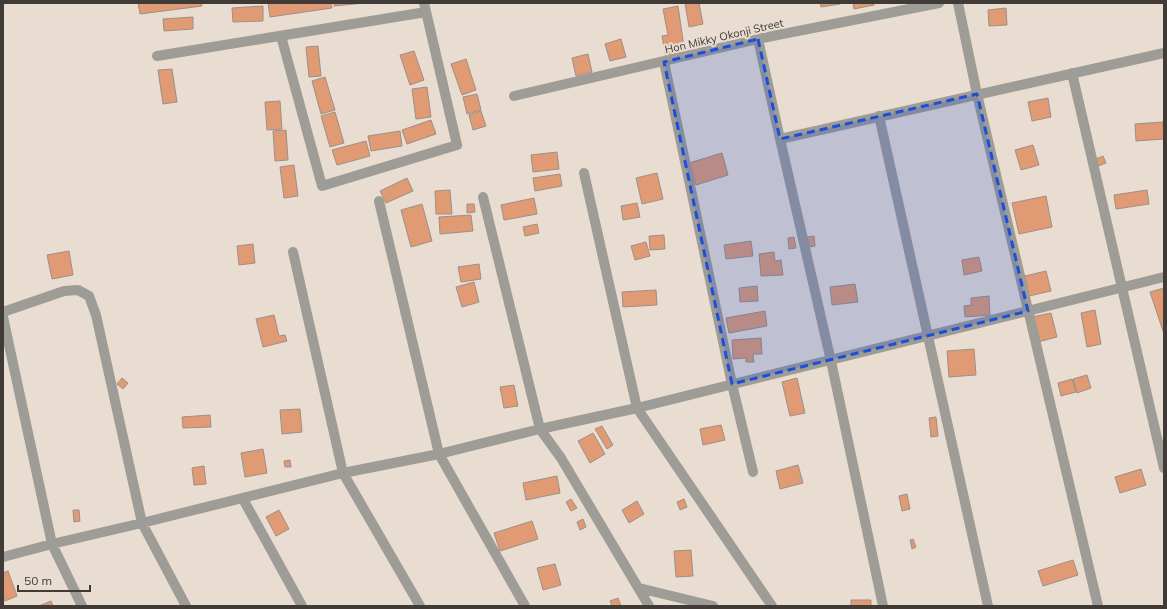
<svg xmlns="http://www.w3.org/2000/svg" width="1167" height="609" font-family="Mulish,sans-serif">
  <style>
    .building { fill: #e09a74; stroke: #9e8f87 }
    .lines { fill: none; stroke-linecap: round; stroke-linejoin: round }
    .minor { stroke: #9e9c96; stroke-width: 10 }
    .marked { fill: #1d4ed8; fill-opacity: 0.2; stroke: #1d4ed8; stroke-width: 3; stroke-dasharray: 8 5; stroke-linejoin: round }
    .labels { text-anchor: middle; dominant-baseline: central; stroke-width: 4; stroke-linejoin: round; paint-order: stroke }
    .street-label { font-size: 11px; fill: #403b36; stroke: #e8ddd0 }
  </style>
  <rect width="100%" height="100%" fill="#e8ddd0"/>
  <!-- building -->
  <path class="building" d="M138 3H201L202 6 140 14Z
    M268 3H331L332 8 270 17Z
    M334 3H364L334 6Z
    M685 3H699L703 24 689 27Z
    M820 3H840V4L821 7Z
    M853 3H874V5L854 9Z
    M263 6V21L233 22 232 8Z
    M678 6 685 54 666 58 662 36 668 35 663 9Z
    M1006 8 1007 25 989 26 988 10Z
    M193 17V29L164 31 163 19Z
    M621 39 626 57 610 61 605 44Z
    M318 46 321 76 309 77 306 47Z
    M414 51 424 80 410 85 400 55Z
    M588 54 592 72 576 76 572 58Z
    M466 59 476 90 462 95 451 64Z
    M172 69 177 102 163 104 158 70Z
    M325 77 335 110 321 114 312 81Z
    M427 87 431 117 416 119 412 89Z
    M477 94 481 110 467 114 463 97Z
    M1048 98 1051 117 1032 121 1028 102Z
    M280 101 282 129 267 130 265 102Z
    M481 111 486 126 473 130 469 115Z
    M335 112 344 143 330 147 321 116Z
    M431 120 436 134 407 144 402 130Z
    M1163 122 1164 139 1136 141 1135 124Z
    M286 130 288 160 275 161 273 131Z
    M400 131 402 146 371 151 368 136Z
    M366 141 370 156 337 165 332 150Z
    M1033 145 1039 165 1021 170 1015 150Z
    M557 152 559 169 533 172 531 155Z
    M722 153 728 175 696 185 689 163Z
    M1103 156 1106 163 1098 166 1096 159Z
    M294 165 298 196 284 198 280 167Z
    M657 173 663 199 642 204 636 178Z
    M560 174 562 186 535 191 533 178Z
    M407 178 413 191 386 203 380 191Z
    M450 190 452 214H436L435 191Z
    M1147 190 1149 204 1116 209 1114 195Z
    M1046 196 1052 227 1019 234 1012 203Z
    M534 198 537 214 504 220 501 205Z
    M637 203 640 217 623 220 621 206Z
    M422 204 432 241 411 247 401 210Z
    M467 204H474L475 212 467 213Z
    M471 215 473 231 440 234 439 217Z
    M537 224 539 233 525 236 523 227Z
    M664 235 665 249 650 250 649 236Z
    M814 236 815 246 808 247 807 237Z
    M794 237 796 248 789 249 788 238Z
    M751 241 753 256 726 259 724 245Z
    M646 242 650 256 635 260 631 246Z
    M253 244 255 263 239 265 237 246Z
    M69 251 73 275 52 279 47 255Z
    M774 252 775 261 781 260 783 275 761 276 759 254Z
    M979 257 982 271 964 275 962 260Z
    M479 264 481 279 461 282 458 267Z
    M1046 271 1051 291 1029 296 1025 276Z
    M474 282 479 302 462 307 456 287Z
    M855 284 858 302 832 305 830 287Z
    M757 286 758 301 740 302 739 288Z
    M1164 288V331H1163L1150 292Z
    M656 290 657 305 623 307 622 292Z
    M989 296 990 315 965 317 964 306 971 305V298Z
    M1095 310 1101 344 1087 347 1081 313Z
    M765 311 767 326 729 333 726 318Z
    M1051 313 1057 337 1038 342 1032 317Z
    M274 315 279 336 285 335 287 341 263 347 256 319Z
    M761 338 762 354H753L754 362H746V358L733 359 732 340Z
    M974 349 976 375 949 377 947 351Z
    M1087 375 1091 388 1077 393 1073 379Z
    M122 378 128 383 123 389 117 384Z
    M797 378 805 413 790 416 782 382Z
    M1072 379 1076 392 1061 396 1058 383Z
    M514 385 518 406 504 408 500 387Z
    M300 409 302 432 282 434 280 410Z
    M210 415 211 427 183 428 182 417Z
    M936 417 938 436 931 437 929 418Z
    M721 425 725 440 703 445 700 429Z
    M602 426 613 445 607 449 595 429Z
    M593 433 605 454 590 463 578 441Z
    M263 449 267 473 245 477 241 453Z
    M290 460 291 467H285L284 461Z
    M798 465 803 483 780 489 776 471Z
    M204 466 206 484 194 485 192 468Z
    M1141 469 1146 485 1120 493 1115 477Z
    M557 476 560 493 526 500 523 483Z
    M907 494 910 509 902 511 899 496Z
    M571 499 577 508 571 511 566 502Z
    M684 499 687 507 680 510 677 502Z
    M637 501 644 514 629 523 622 510Z
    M73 510H79L80 521 74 522Z
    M279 510 289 529 276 536 266 517Z
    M583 519 586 527 580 530 577 522Z
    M532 521 538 539 500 551 494 533Z
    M913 539 916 547 912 549 910 540Z
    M691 550 693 576 676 577 674 551Z
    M1073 560 1078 575 1043 586 1038 571Z
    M555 564 561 585 543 590 537 568Z
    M8 571 17 596 5 601 3 597V573Z
    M618 598 621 606H612L610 601Z
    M851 600H871V606H851Z
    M51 601 53 606H39Z"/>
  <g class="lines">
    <!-- minor -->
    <path class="minor" d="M958 3 977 94 1098 606
      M281 36 322 186 457 145 424 3
      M758 39 780 139 831 361 883 606
      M157 56 426 12
      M664 62 732 384 753 472
      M1072 73 1164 468
      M514 96 758 39 939 3
      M879 116 988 606
      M780 139 1164 53
      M584 173 637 408 772 606
      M483 197 540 429 561 458 649 606
      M379 201 439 454 525 606
      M293 252 343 473 420 606
      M3 312 64 291 78 290 89 296 96 315 142 523 186 606
      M3 317 52 544 82 606
      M243 499 302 606
      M3 557 52 544 142 523 343 473 439 454 540 429 637 408 1164 277
      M639 588 713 606"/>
  </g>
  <!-- marked area -->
  <path class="marked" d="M758 39 780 139 977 94 1028 311 732 384 664 62Z"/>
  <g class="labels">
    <!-- street labels -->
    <g class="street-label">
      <text transform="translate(724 36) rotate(-13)">Hon Mikky Okonji Street</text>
    </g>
  </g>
  <!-- border -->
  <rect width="1167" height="609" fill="none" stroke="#403b36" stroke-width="8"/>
  <!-- scale -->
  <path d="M18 585v6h72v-6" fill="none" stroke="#403b36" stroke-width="2"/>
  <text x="24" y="585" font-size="12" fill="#403b36" stroke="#e8ddd0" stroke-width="3" paint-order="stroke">50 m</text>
</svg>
